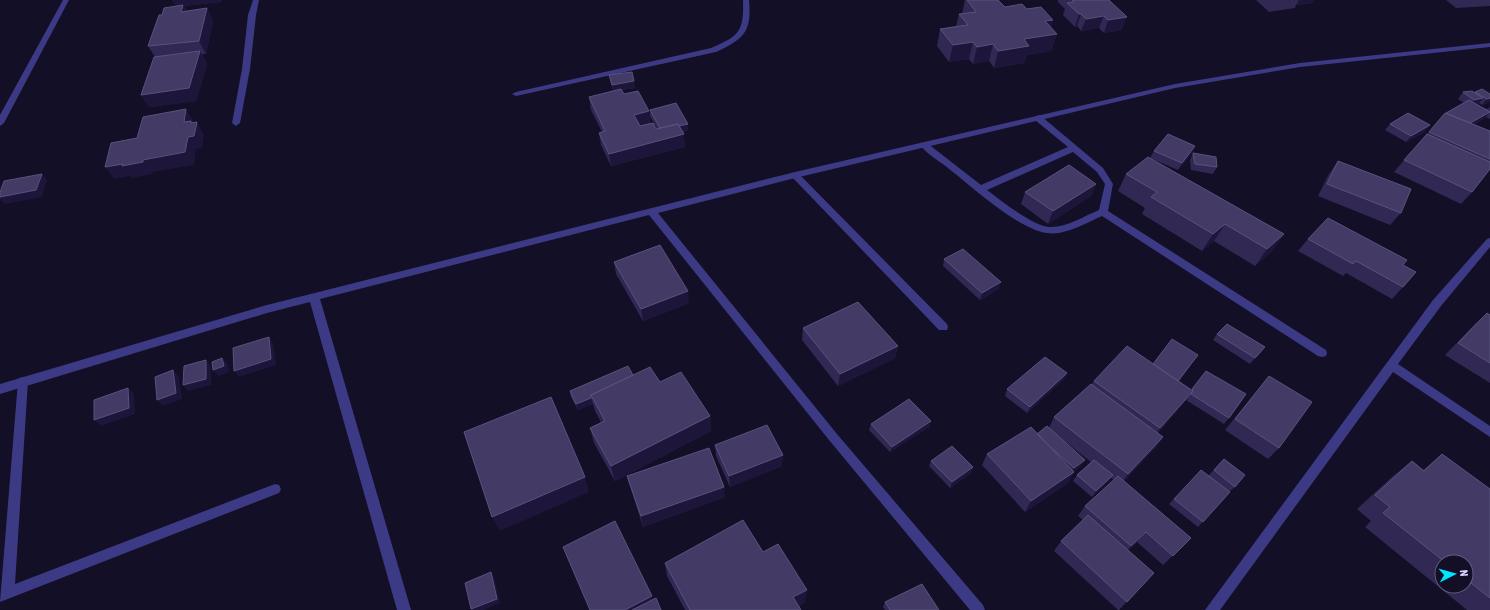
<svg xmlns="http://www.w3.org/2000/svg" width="1490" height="610" font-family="'Asap Condensed',sans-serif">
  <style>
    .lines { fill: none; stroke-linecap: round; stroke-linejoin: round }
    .lane { fill: #3d3a85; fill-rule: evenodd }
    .street { fill: #3d3a85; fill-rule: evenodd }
    .wall { fill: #312854; fill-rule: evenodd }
    .shaded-wall { fill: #1d163a }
    .building { fill: #433a66; stroke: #5a527e }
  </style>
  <rect width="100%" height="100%" fill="#130f26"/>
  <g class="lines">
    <!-- lane -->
    <path class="lane" d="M1038 115 1041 116 1103 168 1113 184 1108 211 1326 350 1327 353 1326 356 1322 357 1318 356 1102 216C1086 223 1065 236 1047 233 1018 229 972 187 948 168 939 161 927 154 920 145L924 142 927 143 981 185 1068 147 1035 120 1034 118ZM1073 152 1097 172 1105 184 1099 210C1084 216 1066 228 1049 227 1033 226 1000 200 987 190Z
      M795 172 798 173 947 324 948 327 947 330H939L792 177 791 175Z
      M23 377 27 378 28 381 15 584 275 484 279 485 281 489 279 493 0 602 18 381 19 378Z"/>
    <!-- street -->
    <path class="street" d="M63 0H69L4 123 0 126V115Z
      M253 0H259L256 15 250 69 240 123 236 126 232 123 242 69 248 15Z
      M743 0H749C752 32 744 39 716 52L516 96 512 94 516 92 711 48C739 36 744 32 743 0Z
      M1490 43V47L1300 67 1175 88 795 178 658 213 837 434 983 605 985 610H970L829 440 649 215 320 299 411 610H397L310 302 267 313 0 394V384L267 305 795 172 1175 84 1300 63Z
      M1490 238V247L1441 306 1398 364 1490 426V437L1393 372 1220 610H1205L1433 300 1487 239Z"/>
  </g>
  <!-- wall -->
  <path class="wall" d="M172 0H222L221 2 184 6 187 11 207 8 213 21 206 54H202L207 64 196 101 149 107 141 95 155 57 148 46 162 15 176 6Z
    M965 0H998L1005 7 1027 9 1051 28 1057 34 1051 51 1027 55 1024 63 994 68 989 61 973 64 969 59 949 62 937 46 940 29 956 26 959 14H962Z
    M1058 0H1109L1122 30 1104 33 1099 28 1081 31 1077 26 1075 27 1063 15 1065 9 1058 2Z
    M1256 0H1314L1312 3 1296 5 1295 8 1269 12Z
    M1446 0H1490V6L1456 8Z
    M609 75 635 88 622 90 624 94 649 111 650 123 656 129H657L650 116V110L688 124V130L683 132 685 147 611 166 601 145 599 133 602 132 591 110 589 97 613 91Z
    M1463 92 1475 93V92L1490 94V101L1488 103 1482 105 1479 103 1478 105 1487 109 1490 107V119L1486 117 1474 125 1490 131V169L1472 192 1461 204 1394 172 1404 160 1427 134 1445 113H1446L1464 103 1458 99Z
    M1390 124 1425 132 1406 142 1385 130Z
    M1195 146 1192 153 1178 170 1150 158 1154 151Z
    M1193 153 1217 167 1213 174 1191 170 1190 160Z
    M1338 161 1401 213 1390 225 1318 196 1329 174Z
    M1126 174 1284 234 1272 251 1255 266 1214 241 1202 251 1142 214 1145 208 1118 191Z
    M1096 184 1091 196 1048 224 1021 204 1025 192Z
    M1308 239 1403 265V287L1392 299 1346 273 1343 276 1298 251Z
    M944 259 999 289 980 300 943 266Z
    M614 262 689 303 643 321 616 274Z
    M1487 313 1490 315V383L1445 355 1474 325Z
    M803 328 898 346 895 358 838 386 802 340Z
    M1217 334 1265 347 1250 364 1213 340Z
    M1198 355 1179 381 1229 418 1224 424 1186 400 1158 433 1163 437 1155 448 1124 481 1191 538 1163 565 1137 542 1128 551 1154 573 1119 610H1118L1054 551 1061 541 1083 520 1078 516 1085 506 1114 480 1111 478 1109 481 1092 497 1073 481 1077 475 1091 462 1063 440 1081 466 1074 471 1068 483 1025 512 982 465 987 454 1037 434 1049 428 1054 417 1092 384 1094 381 1153 364Z
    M1067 373 1064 379 1027 413 1005 396 1007 389Z
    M633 375 660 382 710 416 711 431 615 481 594 443 590 428 601 422 595 411 593 404 578 410 571 397 570 391Z
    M1260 387 1279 448 1268 459 1225 430Z
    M931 421 929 427 890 452 869 430 871 424Z
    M715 445 782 466 730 487 716 456Z
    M1442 454 1490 489V610H1467L1365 527 1371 521 1357 509 1393 476 1412 461 1423 470ZM1442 562H1466V586H1442Z
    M1224 459 1235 487 1229 492 1198 527 1169 504 1174 499 1208 476Z
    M931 461 973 467 971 473 950 488 929 466Z
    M627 476 725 497 643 527 630 486Z
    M763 552 805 602 799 606 801 610H685L667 576 665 563Z
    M885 602 939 610H885L883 607Z"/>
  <!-- shaded-wall -->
  <path class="shaded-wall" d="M172 0H222L221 2 184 6 190 17 188 24Z
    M1299 0H1314L1312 3 1296 5Z
    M207 8 213 21 206 54 199 41Z
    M1079 14H1081L1077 26 1075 27Z
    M1104 16 1099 28 1081 31 1086 19Z
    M1127 17 1122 30 1104 33 1108 20Z
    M1053 20 1049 35 1057 34 1051 51 1027 55 1024 63 994 68 998 51 1024 39 1045 21Z
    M973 42 969 59 949 62 953 45Z
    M993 44 989 61 973 64 977 47Z
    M200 51 207 64 196 101 149 107 141 95Z
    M634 81 635 88 613 91 612 85Z
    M1483 98 1478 105 1469 107 1474 100Z
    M1490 98V101L1488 103 1482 105 1487 99Z
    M186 109 194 122V125L197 122 204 135 202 148 196 149 194 165 152 172V174L132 178 130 176 114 179 105 167 143 160 184 122Z
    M649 111 650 123 636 127 634 115Z
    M1490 112 1485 118 1461 132 1466 126Z
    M688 124V130L662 137 661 130Z
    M1430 125 1425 132 1406 142 1411 136Z
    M684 134 685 147 611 166 609 154Z
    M1195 146 1192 153 1178 170 1182 163Z
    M42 174 47 180 42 197 5 204 0 199V197Z
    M1096 184 1091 196 1048 224 1053 211Z
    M0 185 2 188 0 195Z
    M1225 224 1214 241 1202 251 1213 234Z
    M1284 234 1272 251 1255 266 1267 249Z
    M1001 282 999 289 980 300 982 293Z
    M688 291 689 303 643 321 641 309Z
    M269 337 273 343 276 365 239 377 234 371Z
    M898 346 895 358 838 386 840 374Z
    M1265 347 1260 354 1250 364 1255 358Z
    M222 358 228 364 229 372 218 376 213 370Z
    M206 360 211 366V385L188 391 183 385Z
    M173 370 179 377 182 399 163 406 157 400Z
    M1067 373 1064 379 1027 413 1030 407Z
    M128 388 134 394 135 414 101 426 94 420Z
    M1193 391 1185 402 1152 439 1160 428Z
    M591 398 593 404 578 410 576 404Z
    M710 416 711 431 615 481 611 466Z
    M931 421 929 427 890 452 892 447Z
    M1163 437 1155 448 1120 485 1128 474Z
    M783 455 782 466 730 487 729 476Z
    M1085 460 1081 466 1070 474 1074 468Z
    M973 467 971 473 950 488 952 482Z
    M1074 472 1068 483 1025 512 1031 501Z
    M1113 475 1109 481 1092 497 1096 491Z
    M585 477 589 492 500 531 492 517Z
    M724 487 725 497 643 527 641 516Z
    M1146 532 1137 542 1123 556 1131 546Z
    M491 572 494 577 500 603 484 610H472L471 609Z
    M807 590 805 602 792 610 793 597Z
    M652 596 654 605 644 610H625Z"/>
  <!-- building -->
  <path class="building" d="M967 0H998L1005 7 1022 4 1027 9 1041 7 1053 20 1045 21 1057 34 1024 39 1029 46 998 51 993 44 977 47 973 42 953 45 940 29 968 25 959 14 976 12Z
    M1072 0H1109L1127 17 1108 20 1104 16 1086 19 1081 14H1079L1067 3 1074 2Z
    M183 5 181 12 207 8 199 41 148 46 159 15H162L164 8Z
    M200 51 189 88 141 95 154 57Z
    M632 72 634 81 612 85 609 75Z
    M621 89 624 94 638 91 649 111 634 115 640 126 653 123 656 129 678 124 684 134 609 154 599 133 605 131 589 97Z
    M1482 89 1490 94V98L1487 99 1475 92Z
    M1472 91 1483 98 1474 100 1463 92Z
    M1469 100 1490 112 1470 123 1446 113Z
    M676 103 688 124 679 126 678 124 660 128 650 110Z
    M186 109 184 122 191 121V123L197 122 194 136 188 137 185 152 143 160V162L122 166 123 164 105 167 111 143 137 138 143 117Z
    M1408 113 1430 125 1411 136 1390 124Z
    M1445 113 1490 131V159L1429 132Z
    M1168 134 1195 146 1182 163 1154 151Z
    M1427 134 1490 162V169L1472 192 1404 160Z
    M1193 153 1216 157 1217 167 1195 164Z
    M1148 157 1284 234 1267 249 1225 224 1213 234 1151 197 1157 192 1126 174Z
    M1338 161 1411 189 1401 213 1327 184Z
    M1069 165 1096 184 1053 211 1025 192Z
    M42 174 36 190 0 197V193L4 181Z
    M1328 218 1407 260 1403 265 1416 272 1403 287 1356 261 1353 264 1308 239Z
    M660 245 688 291 641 309 614 262Z
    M963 249 1001 282 982 293 944 259Z
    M858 302 898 346 840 374 803 328Z
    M1487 313 1490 315V363L1458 343Z
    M1227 324 1265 347 1255 358 1217 334Z
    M269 337 271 359 234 371 233 348Z
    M1172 339 1198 355 1178 381 1153 364Z
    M1127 346 1193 391 1160 428 1094 381Z
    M1045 357 1067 373 1030 407 1007 389Z
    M222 358 224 366 213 370 212 362Z
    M206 360V379L183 385 184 366Z
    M628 366 633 375 591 395V398L576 404 570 391Z
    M650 367 660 382 681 372 710 416 611 466 590 428 605 421 591 395Z
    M173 370 176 393 157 400 155 377Z
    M1206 371 1246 394 1229 418 1191 394 1193 391 1192 389Z
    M1269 376 1312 402 1279 448 1235 419Z
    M1091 384 1163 437 1128 474 1054 417Z
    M128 388 129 408 94 420V400Z
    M551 397 585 477 492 517 464 432Z
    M909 399 931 421 892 447 871 424Z
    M767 425 783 455 729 476 715 445Z
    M1047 426 1085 460 1074 468 1048 445 1037 434Z
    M1031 427 1074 472 1031 501 987 454Z
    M952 446 973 467 952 482 931 461Z
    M709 448 724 487 641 516 627 476Z
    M1442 454 1490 489V598L1466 579V562H1445L1383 513 1390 507 1375 495 1412 461 1424 471Z
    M1224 459 1245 475 1235 487 1214 470Z
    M1094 460 1113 475 1096 491 1077 475Z
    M1201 470 1230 492 1203 522 1174 499Z
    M1118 476 1191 538 1173 556 1146 532 1131 546 1085 506Z
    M1088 515 1154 573 1127 602 1061 541Z
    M743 520 763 552 778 544 807 590 793 597 801 610H690L665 563Z
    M615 521 652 596 625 610H590L563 547Z
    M491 572 497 599 471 609 465 583Z
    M922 584 939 610H890L885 602Z
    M656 598 661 610H632Z"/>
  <!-- north arrow -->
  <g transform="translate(1454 574) rotate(84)"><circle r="19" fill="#130f26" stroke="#625e7d"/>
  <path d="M0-3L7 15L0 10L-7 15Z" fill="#00e5ff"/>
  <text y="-6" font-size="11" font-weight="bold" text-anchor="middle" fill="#d9d4ff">N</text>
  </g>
</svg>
